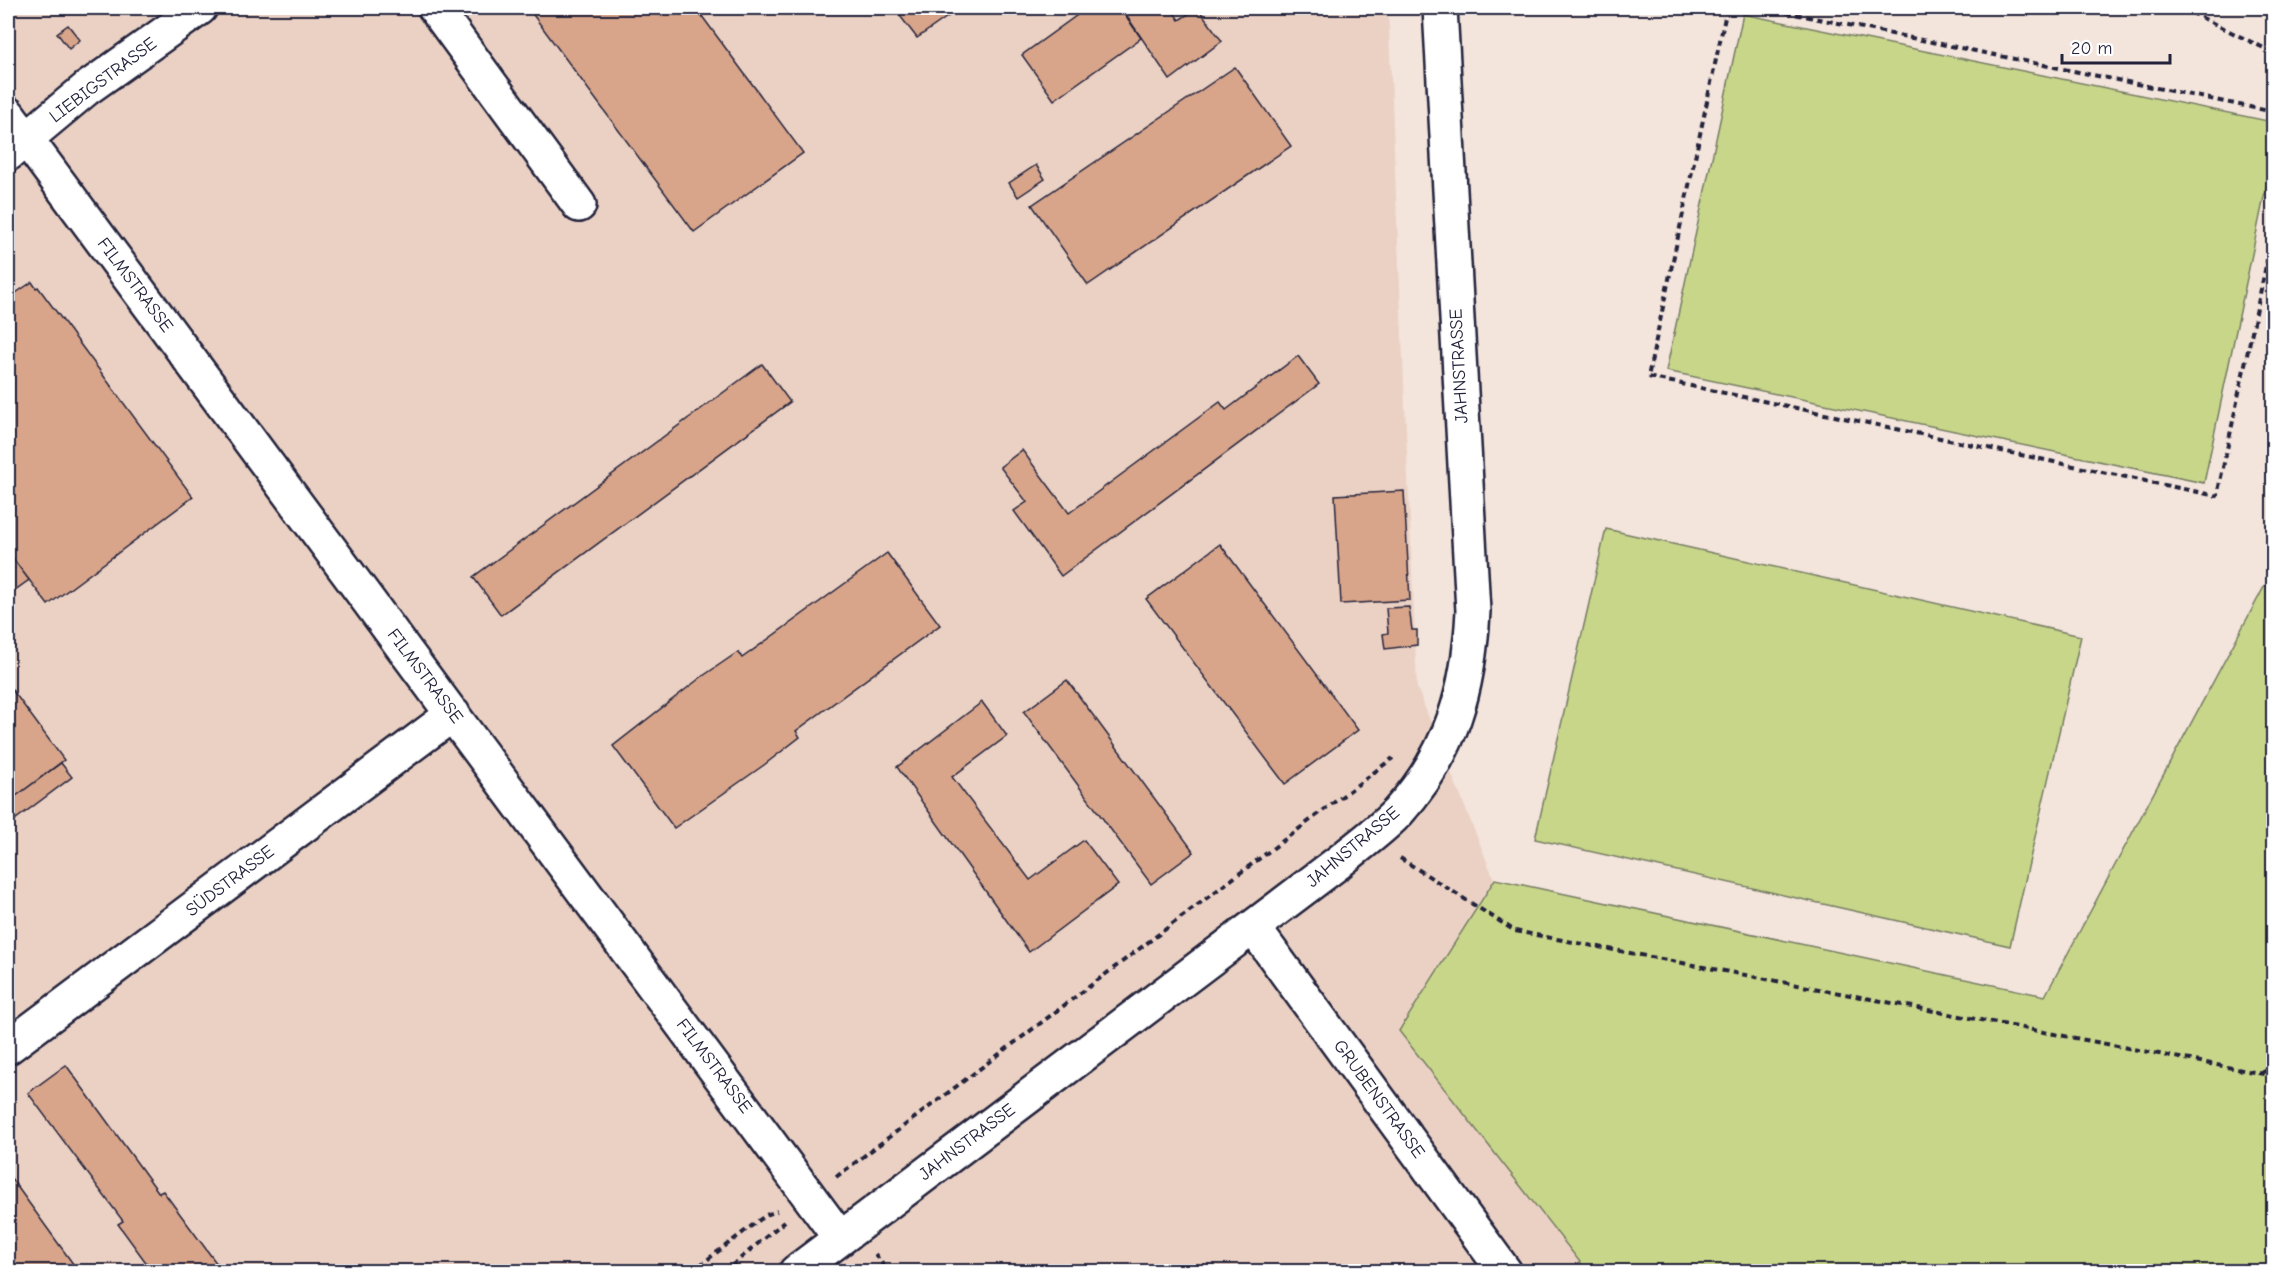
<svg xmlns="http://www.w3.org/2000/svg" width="2281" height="1279" font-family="'Comic Neue',sans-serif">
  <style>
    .built { fill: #ebd1c4 }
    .green { fill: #c8d68a; stroke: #757c62; stroke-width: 1.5 }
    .building { fill: #d8a58b; stroke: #22223b; stroke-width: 1.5 }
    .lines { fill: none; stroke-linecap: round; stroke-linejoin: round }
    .minor-casing { stroke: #22223b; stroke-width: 38 }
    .path { stroke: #22223b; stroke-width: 4; stroke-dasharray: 6 4.5; stroke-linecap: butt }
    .minor { stroke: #fff; stroke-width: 33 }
    .labels { text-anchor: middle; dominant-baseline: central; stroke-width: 4.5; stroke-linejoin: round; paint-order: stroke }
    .street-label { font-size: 18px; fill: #22223b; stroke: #fff }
  </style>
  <rect width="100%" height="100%" fill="#f3e4dc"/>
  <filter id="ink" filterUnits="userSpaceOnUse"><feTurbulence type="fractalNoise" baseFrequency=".0167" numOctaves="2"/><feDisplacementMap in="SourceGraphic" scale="12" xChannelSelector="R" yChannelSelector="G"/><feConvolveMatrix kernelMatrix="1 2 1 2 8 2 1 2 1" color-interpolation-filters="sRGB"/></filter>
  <g filter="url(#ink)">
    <!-- built -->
    <path class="built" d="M8 8H1388L1417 688 1494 879 1399 1031 1587 1271H8Z"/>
    <!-- green -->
    <path class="green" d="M1743 14 2273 122V154L2204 483 1666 371Z
      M1606 529 2081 636 2010 946 1535 839Z
      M2273 580V1271H1587L1399 1031 1495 879 2045 996 2264 587Z"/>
    <!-- building -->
    <path class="building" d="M528 8H696L803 153 694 232Z
      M894 8H960L917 38Z
      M1087 8H1120L1141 38 1054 100 1022 55Z
      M1137 8H1171L1179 20 1198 8 1222 41 1170 80 1126 15Z
      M68 25 80 40 69 49 57 33Z
      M1235 67 1291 146 1088 285 1032 205Z
      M1036 165 1045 179 1018 197 1009 183Z
      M32 282 36 288 38 287 193 497 48 605 8 552V309L14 304 10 297Z
      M1298 356 1319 384 1061 576 1014 511 1027 502 1000 467 1022 450 1069 513 1220 402 1226 410Z
      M762 364 790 402 501 615 473 577Z
      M1404 491 1410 600 1341 604 1335 495Z
      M1220 544 1358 730 1285 784 1146 599Z
      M8 552 29 580 8 595Z
      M887 553 940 625 796 731 800 737 764 765 674 828 613 746 700 678 738 652 742 658Z
      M1409 607 1412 630H1417V645L1385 649 1383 634 1388 633 1386 608Z
      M1067 680 1194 852 1151 884 1024 712Z
      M8 684 64 760 8 802Z
      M982 702 1007 736 952 777 1030 880 1084 840 1118 885 1029 952 897 767Z
      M61 763 72 777 8 825V802Z
      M66 1065 159 1193 163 1191 223 1272H153L118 1224 123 1221 28 1093Z
      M8 1174 79 1272H8Z"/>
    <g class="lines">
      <defs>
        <path id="minor" d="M435 8 579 205
          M8 114 840 1238
          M8 154 86 89 200 8
          M1253 927 1505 1272
          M8 1047 453 714
          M796 1272 1339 862C1358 846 1381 830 1398 812 1452 752 1469 689 1473 611L1440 8"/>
      </defs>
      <!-- minor casing -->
      <use href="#minor" class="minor-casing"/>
      <!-- path -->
      <path class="path" d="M1727 8 1648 377 2217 496 2274 228
        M1765 8 2274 112
        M2182 8 2274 53
        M1400 858 1515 931 2274 1076
        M2261 1073 2274 1067
        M836 1177 1393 758
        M875 1254 888 1272
        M691 1272 766 1215 777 1211
        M724 1272 785 1221"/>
      <!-- minor -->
      <use href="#minor" class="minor"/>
    </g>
  </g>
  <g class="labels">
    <!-- street labels -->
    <g class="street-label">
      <text transform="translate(103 80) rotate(-37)">LIEBIGSTRASSE</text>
      <text transform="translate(135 285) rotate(53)">FILMSTRASSE</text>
      <text transform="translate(1459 366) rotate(-93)">JAHNSTRASSE</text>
      <text transform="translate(425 676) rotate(53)">FILMSTRASSE</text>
      <text transform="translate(1353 847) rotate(-40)">JAHNSTRASSE</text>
      <text transform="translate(230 881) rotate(-37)">SÜDSTRASSE</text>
      <text transform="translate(714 1066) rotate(53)">FILMSTRASSE</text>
      <text transform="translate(1379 1099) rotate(54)">GRUBENSTRASSE</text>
      <text transform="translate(967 1142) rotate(-37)">JAHNSTRASSE</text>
    </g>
  </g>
  <!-- margin -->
  <rect width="2281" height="1279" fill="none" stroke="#fff" stroke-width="30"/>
  <rect x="15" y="15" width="2251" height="1249" fill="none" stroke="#22223b" stroke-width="2" filter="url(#ink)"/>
  <!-- scale -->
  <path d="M2062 54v9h108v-9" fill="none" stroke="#22223b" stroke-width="3"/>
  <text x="2071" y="54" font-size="18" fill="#22223b" stroke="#ffffff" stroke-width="4.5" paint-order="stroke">20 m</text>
</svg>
